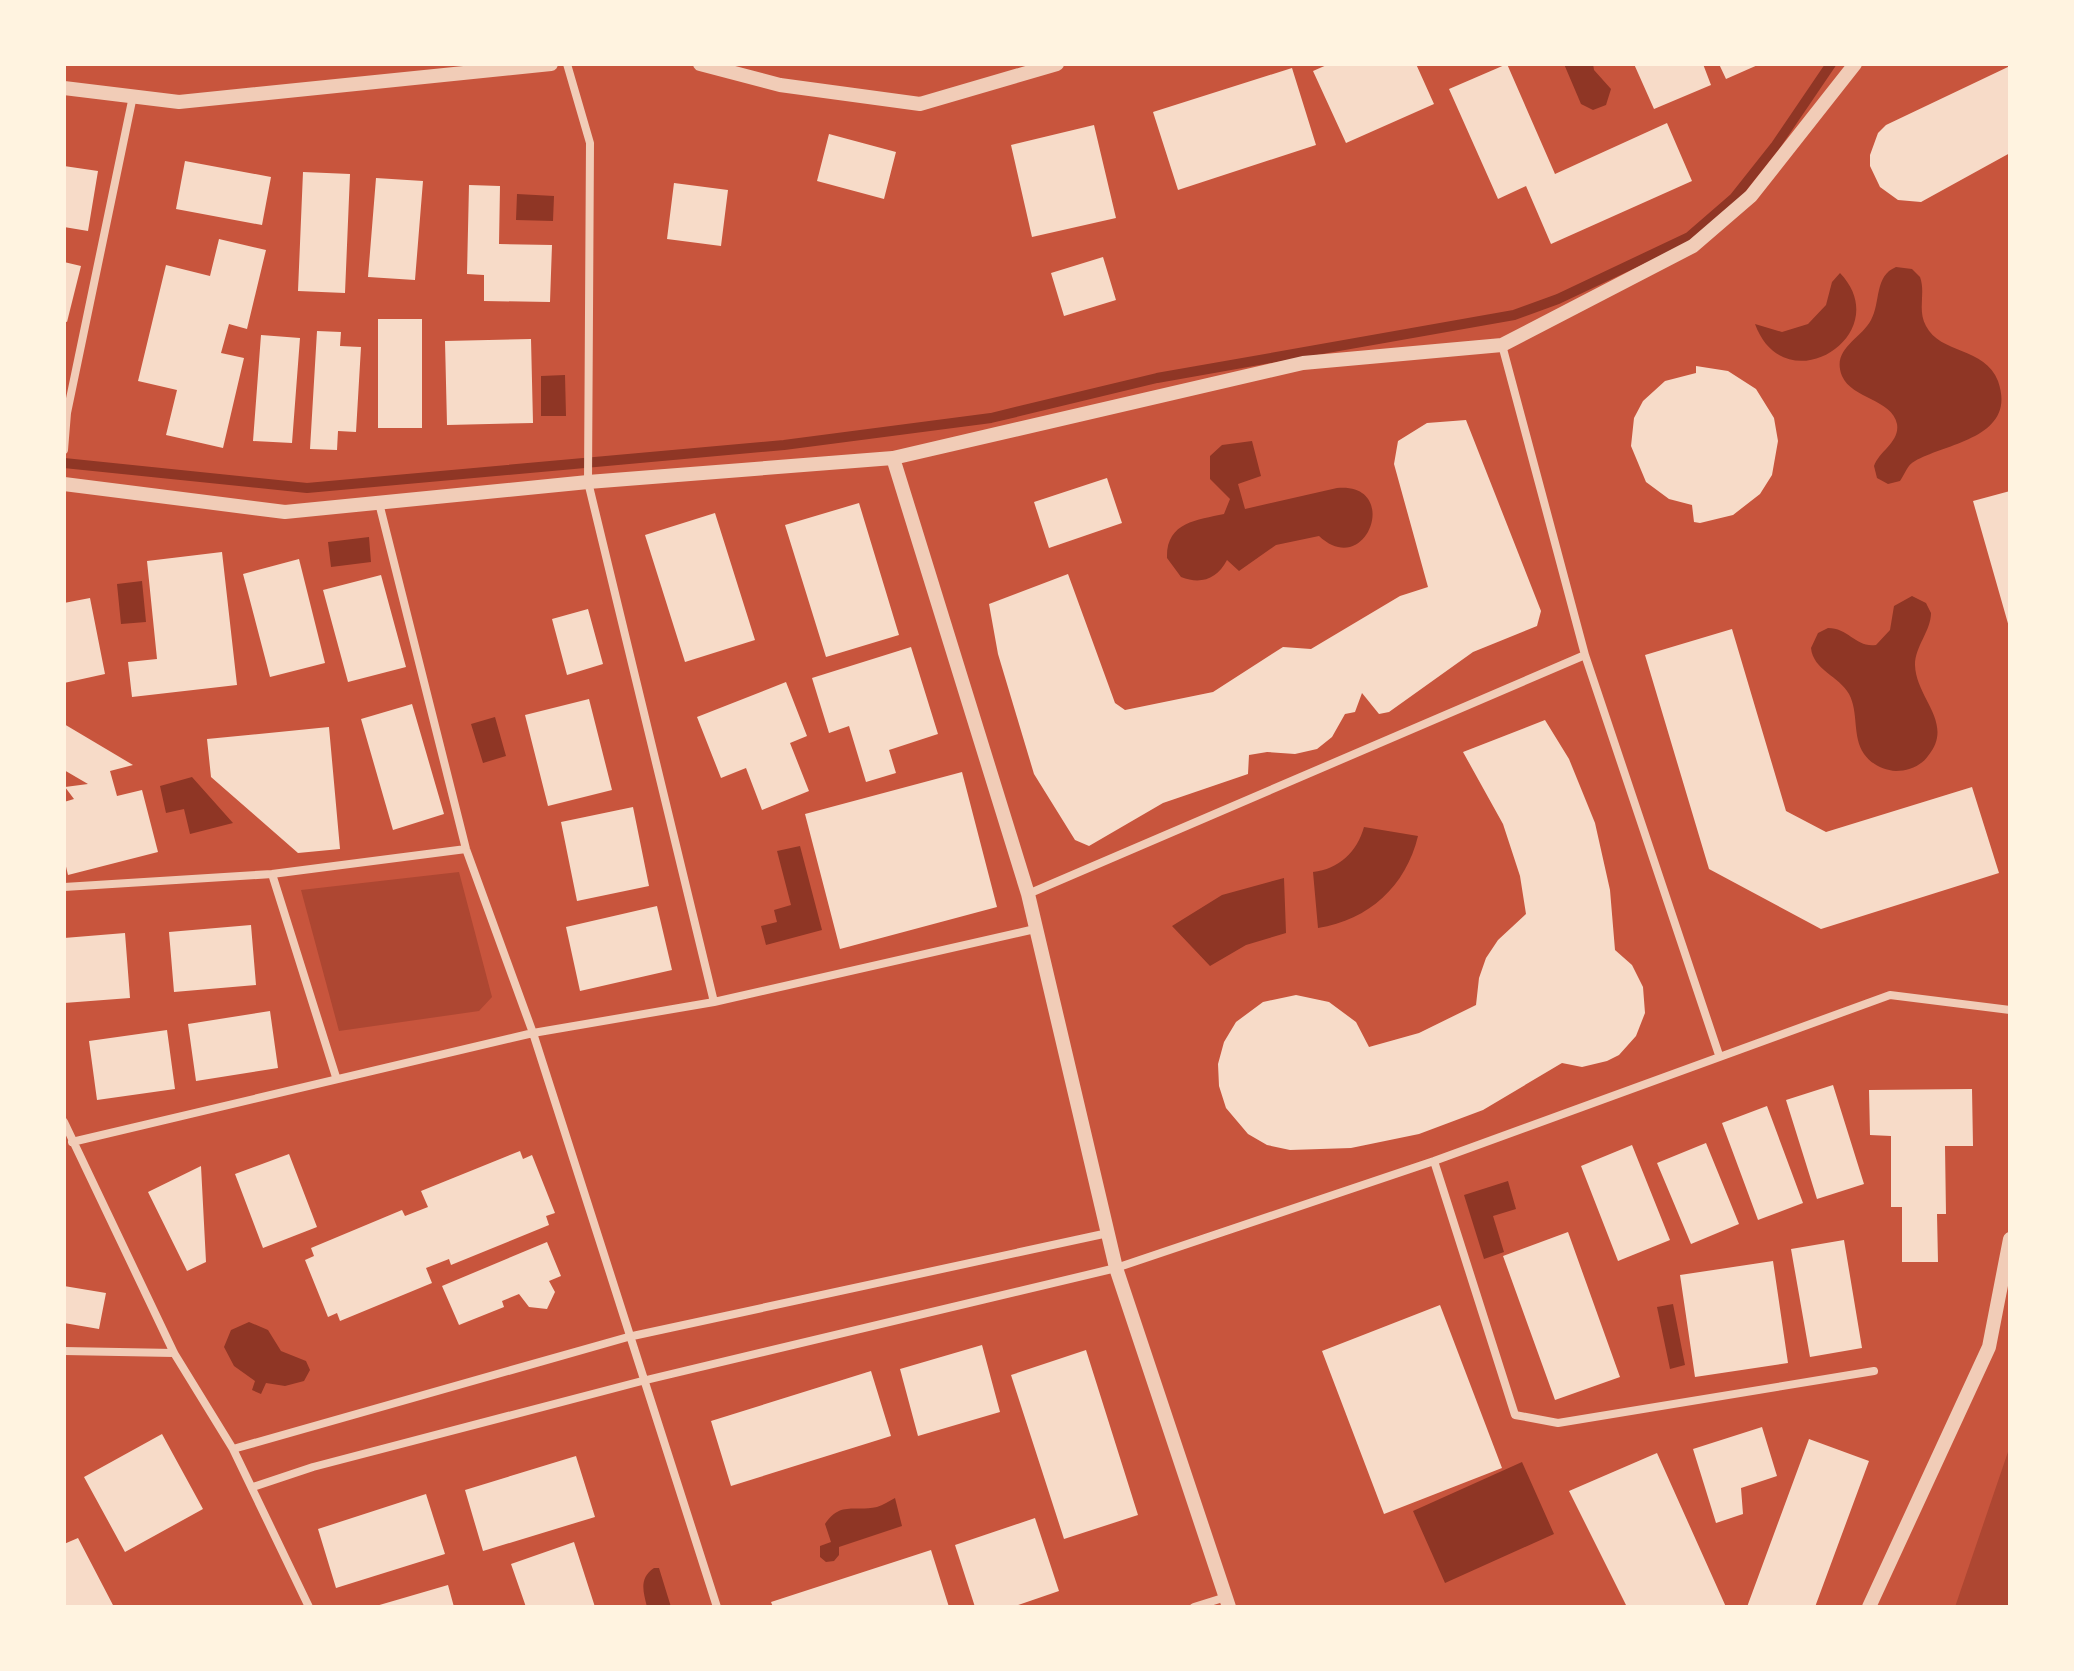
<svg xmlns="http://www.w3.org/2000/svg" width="2074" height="1671" font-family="Arial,sans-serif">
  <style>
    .green { fill: #ae4732 }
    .water { fill: #8f3625 }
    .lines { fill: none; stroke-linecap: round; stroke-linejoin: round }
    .stream { stroke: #8f3625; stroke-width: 10 }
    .building { fill: #f7dbc8 }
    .minor { stroke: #f1ccb7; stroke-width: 8 }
    .tertiary { stroke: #f1ccb7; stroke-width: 14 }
  </style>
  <rect width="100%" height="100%" fill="#c8553d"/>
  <!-- green -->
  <path class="green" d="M459 872 492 997 479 1011 339 1031 301 890Z
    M2010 1446V1607H1955Z"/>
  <!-- water -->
  <path class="water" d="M1564 64H1593L1594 70 1611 89 1606 105 1593 110 1581 104Z
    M517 194 554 196 553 221 516 220Z
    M1896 267 1912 269 1920 277C1926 293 1917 310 1926 326 1940 354 1985 347 1998 381 2018 438 1946 443 1915 461 1907 465 1905 474 1900 481L1888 484 1877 478 1874 466C1879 451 1900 442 1897 424 1892 399 1852 399 1842 376 1831 349 1861 339 1871 320 1881 302 1874 276 1896 267Z
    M1840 273C1898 334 1785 406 1755 324L1782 332 1808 324 1826 305 1832 282Z
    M565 375 566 416H541V376Z
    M1252 441 1261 476 1238 484 1245 509 1337 488C1402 482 1367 581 1319 536L1276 545 1239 571 1227 560C1217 579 1201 585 1181 577L1167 558C1166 522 1197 520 1224 514L1230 499 1210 479V456L1222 445Z
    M369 537 371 562 331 567 328 542Z
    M142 581 146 622 121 624 117 584Z
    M1912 596 1926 603 1931 613C1931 631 1915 646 1915 665 1916 699 1955 723 1928 756 1921 766 1908 771 1896 771 1883 770 1871 764 1864 754 1852 736 1859 713 1849 694 1839 676 1813 670 1811 648L1818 633 1828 628C1849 628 1856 648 1876 645L1890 630 1894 606Z
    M495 717 506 756 483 763 471 724Z
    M192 777 233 823 190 834 184 809 166 813 160 786Z
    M1364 827 1418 836C1406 886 1369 920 1318 928L1313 872C1339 869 1357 852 1364 827Z
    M800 846 822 930 766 945 761 926 777 922 774 910 791 905 777 851Z
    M1284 878 1286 933 1246 945 1210 966 1172 926 1222 895Z
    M1508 1181 1516 1209 1493 1216 1504 1252 1484 1259 1464 1195Z
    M1673 1304 1685 1365 1670 1369 1657 1307Z
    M249 1322 268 1330 281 1351 306 1361 310 1370 304 1381 285 1386 266 1383 261 1394 252 1390 255 1381 234 1366 224 1347 231 1330Z
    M1522 1462 1554 1534 1445 1583 1413 1511Z
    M895 1498 902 1526 839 1547V1555L834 1561 826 1562 820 1557V1546L831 1542 825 1524C840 1501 855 1512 877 1507 883 1505 889 1501 895 1498Z
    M654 1568H659L671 1607H647C643 1591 639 1578 654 1568Z"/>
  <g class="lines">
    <!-- stream -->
    <path class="stream" d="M64 463 307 488 784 445 991 418 1157 378 1514 315 1558 299 1689 237 1734 198 1776 145 1831 64"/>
  </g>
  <!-- building -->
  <path class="building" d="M1329 64H1416L1434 104 1346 143 1313 71Z
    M1507 64 1555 174 1667 123 1692 181 1551 244 1526 186 1498 199 1449 89Z
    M1634 64H1703L1711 85 1654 109Z
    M1719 64H1760L1726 79Z
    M2010 66V153L1921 202 1898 200 1880 187 1870 166V155L1878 133 1886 125Z
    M1292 68 1316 145 1178 190 1153 112Z
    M1094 125 1116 218 1032 237 1011 145Z
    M829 134 896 152 884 199 817 181Z
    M185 161 271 177 262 225 176 209Z
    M64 166 98 171 88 231 64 227Z
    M303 172 350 174 345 293 298 291Z
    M376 178 423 181 415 280 368 277Z
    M674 183 728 190 721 246 667 239Z
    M469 185 500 186 499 244 552 245 550 302 484 301V275L467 274Z
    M219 239 266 250 247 329 229 324 221 353 244 358 223 448 166 435 177 390 138 381 166 265 210 276Z
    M1103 257 1116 300 1064 316 1051 273Z
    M64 262 81 266 67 322 64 321Z
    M378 319H422V428H378Z
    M317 331 341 332 340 346 361 347 356 432 338 431 337 450 310 449Z
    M261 335 300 338 292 443 253 441Z
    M531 339 533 423 447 425 445 341Z
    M1696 366 1728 371 1756 389 1774 418 1778 441 1772 475 1760 494 1733 515 1700 523 1694 522 1692 505 1669 499 1646 482 1631 446 1634 418 1643 401 1665 381 1696 373Z
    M1466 420 1541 611 1537 626 1473 652 1389 712 1379 714 1362 693 1355 712 1345 714 1332 737 1317 749 1295 754 1267 752 1249 755 1248 774 1163 803 1089 846 1075 840 1034 774 998 654 989 604 1068 574 1115 703 1125 710 1213 692 1283 647 1311 649 1400 596 1428 587 1394 464 1398 441 1427 423Z
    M1107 478 1122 523 1049 548 1034 502Z
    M2010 491V627H2009L1973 501Z
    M859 503 899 635 826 657 785 525Z
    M715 513 755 640 685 662 645 535Z
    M222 552 237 685 132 697 128 662 157 659 147 561Z
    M299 559 325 663 270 677 243 574Z
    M381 575 406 667 348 682 323 590Z
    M90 598 105 674 64 683V603Z
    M588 609 603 664 567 675 552 619Z
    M1732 629 1786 811 1826 832 1972 787 1999 873 1821 929 1709 869 1645 655Z
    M911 647 938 734 889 750 896 773 866 782 849 726 829 733 812 678Z
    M786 682 807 736 790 743 809 791 762 810 746 768 721 778 697 717Z
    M589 699 612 790 548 806 525 715Z
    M412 704 444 814 393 830 361 719Z
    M1545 720 1569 759 1595 823 1610 890 1615 950 1632 965 1643 987 1645 1013 1636 1036 1619 1055 1607 1061 1582 1067 1562 1063 1483 1110 1419 1134 1351 1148 1290 1150 1267 1145 1248 1134 1226 1108 1219 1086 1218 1064 1224 1042 1236 1022 1263 1002 1296 995 1329 1002 1356 1022 1369 1047 1419 1033 1476 1005 1479 978 1486 958 1498 940 1526 914 1520 876 1503 824 1463 752Z
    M64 724 133 765 110 771 117 796 142 790 158 852 68 875 64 858V802L74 799 65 787 88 784 64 770Z
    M329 727 340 849 298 853 211 777 207 739Z
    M962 772 997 907 840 949 805 814Z
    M633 807 649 886 577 901 561 822Z
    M657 906 672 970 580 991 566 927Z
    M251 925 256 985 174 992 169 932Z
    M125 933 130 998 64 1003V938Z
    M270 1011 278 1068 196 1081 188 1024Z
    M167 1030 175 1089 97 1100 89 1041Z
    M1833 1085 1864 1184 1817 1199 1786 1100Z
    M1972 1089 1973 1146H1945L1946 1214H1937L1938 1262H1902V1207H1891V1136L1870 1135 1869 1090Z
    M1767 1106 1803 1203 1758 1220 1722 1123Z
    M1706 1143 1739 1224 1691 1244 1657 1163Z
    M1632 1145 1670 1240 1618 1261 1581 1166Z
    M520 1151 523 1159 532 1155 555 1213 546 1216 549 1225 451 1265 449 1259 426 1268 432 1283 340 1321 337 1313 328 1317 305 1260 314 1256 311 1248 402 1210 405 1216 428 1207 421 1191Z
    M289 1154 317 1227 263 1248 235 1174Z
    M201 1166 206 1262 187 1271 148 1192Z
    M1568 1232 1620 1377 1555 1400 1503 1256Z
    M1844 1240 1862 1348 1810 1357 1791 1249Z
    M547 1242 561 1276 549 1281 555 1292 547 1309 529 1307 519 1294 502 1301 504 1307 459 1325 442 1286Z
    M1773 1261 1788 1363 1695 1377 1680 1275Z
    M64 1286 106 1293 99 1329 64 1323Z
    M1440 1305 1502 1468 1384 1514 1322 1351Z
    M982 1345 1000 1412 918 1436 900 1369Z
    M1086 1350 1138 1515 1064 1539 1011 1375Z
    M871 1371 891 1436 731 1486 711 1421Z
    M1762 1427 1777 1476 1741 1488 1743 1514 1716 1523 1693 1449Z
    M162 1434 203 1509 125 1552 84 1477Z
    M1809 1439 1869 1461 1815 1607H1747Z
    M1657 1453 1726 1607H1627L1569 1491Z
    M576 1456 595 1517 483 1551 465 1490Z
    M426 1494 445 1554 336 1588 318 1529Z
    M1035 1518 1059 1591 1012 1607H975L955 1545Z
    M78 1538 114 1607H64V1544Z
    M574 1542 595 1607H526L511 1564Z
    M931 1550 949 1607H773L771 1602Z
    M448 1585 454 1607H376V1606Z"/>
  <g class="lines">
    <!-- minor -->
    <path class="minor" d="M567 64 590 143 588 482 714 1002
      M1502 345 1585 655 1719 1055
      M64 450 67 413 133 96
      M379 503 466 849 533 1033 717 1607
      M272 874 336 1077
      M64 887 272 874 466 849
      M1028 894 1585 655
      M64 1122 174 1353 233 1449 309 1607
      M72 1142 533 1033 714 1002 1035 929
      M1434 1161 1515 1415 1558 1423 1874 1371
      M64 1351 174 1353
      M233 1449 628 1337 1108 1233
      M253 1487 313 1467 642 1381 1116 1268 1434 1161 1890 995 2010 1010
      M1194 1607 1226 1597"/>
    <!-- tertiary -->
    <path class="tertiary" d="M700 64 780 85 920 104 1057 64
      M64 88 179 102 551 64
      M893 458 1028 894 1116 1268 1229 1607
      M64 484 285 512 588 482 893 458 1303 363 1502 345 1693 246 1751 196 1855 64
      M1869 1607 1989 1347 2010 1239"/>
  </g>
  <!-- border -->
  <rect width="2074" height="1671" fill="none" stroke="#fff3e0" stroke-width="132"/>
</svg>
